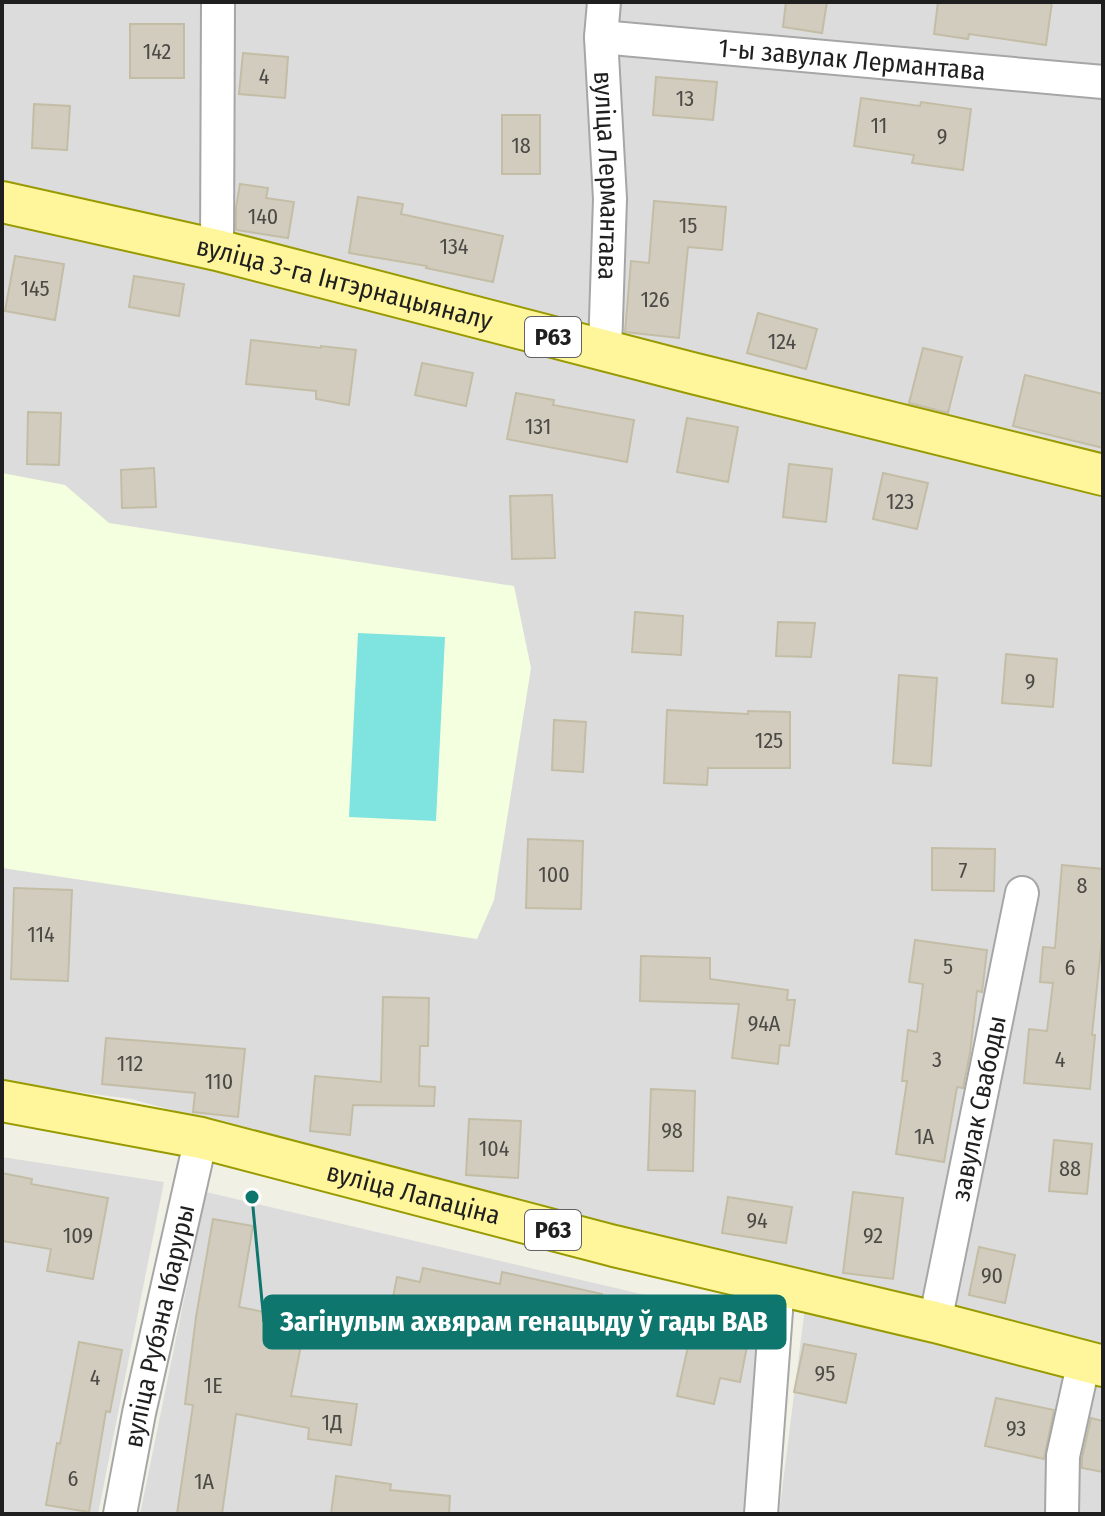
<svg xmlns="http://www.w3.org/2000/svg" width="1105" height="1516" font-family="'Fira Sans Condensed',sans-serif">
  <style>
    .residential { fill: #dddcdc }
    .education { fill: #f4ffdf }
    .pitch { fill: #7fe4df }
    .building { fill: #d1ccbe; stroke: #c3bda6; stroke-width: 2 }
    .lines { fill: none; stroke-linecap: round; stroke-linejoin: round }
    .minor-casing { stroke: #a6a6a6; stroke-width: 36 }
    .major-casing { stroke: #989a00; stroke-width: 44 }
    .minor { stroke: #fff; stroke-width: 32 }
    .major { stroke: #fff69b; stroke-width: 40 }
    .labels { text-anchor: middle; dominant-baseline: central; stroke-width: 8; stroke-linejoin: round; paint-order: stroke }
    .number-label { font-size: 22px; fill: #4c4a47 }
    .shield { fill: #fff; stroke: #626262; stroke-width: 2 }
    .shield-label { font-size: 24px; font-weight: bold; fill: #1f1f1f }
    .street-label { font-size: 26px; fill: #1f1f1f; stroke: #fff }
    .leader { fill: none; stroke: #0f766e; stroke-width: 3 }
    .callout-dot { fill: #0f766e; stroke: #fff; stroke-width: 3 }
    .callout { fill: #0f766e; stroke: #0f766e; stroke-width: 3 }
    .callout-label { font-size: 28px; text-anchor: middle; font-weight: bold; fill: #fff }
  </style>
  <rect width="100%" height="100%" fill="#f0f0e5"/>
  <!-- residential -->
  <path class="residential" d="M2 2H1103V1514H779L808 1283 131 1099 2 1082Z
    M2 1157 164 1182 98 1514H2Z
    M206 1192 769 1324 753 1514H140Z"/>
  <!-- education -->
  <path class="education" d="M2 473 65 485 109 523 514 586 531 668 494 900 477 939 2 868Z"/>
  <!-- pitch -->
  <path class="pitch" d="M358 633 445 637 436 821 349 817Z"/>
  <!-- building -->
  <path class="building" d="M786 2H827L822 33 783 27Z
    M938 2H1052L1046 45 969 34 968 39 934 34Z
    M130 24H184V78H130Z
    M243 53 288 57 285 98 239 94Z
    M656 77 717 82 713 120 653 115Z
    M861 98 920 106 921 102 971 109 963 170 912 163 914 155 854 146Z
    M34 104 70 106 67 150 32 148Z
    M502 115H540V174H502Z
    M240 184 268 188 266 198 294 202 288 238 236 230V207Z
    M358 197 403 204 401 214 503 236 493 282 426 268 427 266 349 253Z
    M654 201 726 207 722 250 688 247 679 338 625 332 631 261 649 263Z
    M15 256 64 264 55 320 5 311Z
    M134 276 184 284 179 316 129 307Z
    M758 313 817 329 806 369 747 353Z
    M251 340 321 348V346L356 350 349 405 316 399V391L246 384Z
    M923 348 962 357 948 413 909 403Z
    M422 363 473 373 466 406 415 395Z
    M1025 375 1103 394V448L1013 426Z
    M516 393 554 400 553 405 634 420 627 462 507 439Z
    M28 412 61 413 59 465 27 464Z
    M687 418 738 427 728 482 677 472Z
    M789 464 832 469 826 522 783 517Z
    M154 468 156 507 122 508 121 470Z
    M883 473 928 483 917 529 873 519Z
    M552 495 555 558 512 559 510 496Z
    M635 612 683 616 681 655 632 652Z
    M778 622 815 623 811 657 776 656Z
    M1006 654 1057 659 1053 707 1002 703Z
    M899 675 937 678 931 766 893 763Z
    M667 710 748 714V711L790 712V768H708L707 785 664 783Z
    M554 720 586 722 583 772 552 770Z
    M528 839 583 841 581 909 526 908Z
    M932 848 995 849 994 891 932 890Z
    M1062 865 1103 869V928L1092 1035H1095L1090 1089 1024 1083 1029 1029 1047 1031 1053 983 1040 982 1043 947 1055 948Z
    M14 888 72 890 68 981 11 979Z
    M915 940 987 950 982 992 977 991 970 1053 963 1088 957 1087 944 1162 896 1154 907 1081H902L908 1030 917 1032 923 984 909 982Z
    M641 956 710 958V979L788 990 787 1000H795L789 1046 780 1045 778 1064 732 1058 739 1004 640 1001Z
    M383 997 429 998 428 1046H420L419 1086 435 1087 434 1106 353 1105 350 1135 310 1131 315 1076 381 1082Z
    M106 1038 245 1049 238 1117 193 1112 195 1093 102 1084Z
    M651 1089 695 1091 693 1171 648 1170Z
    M469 1119 521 1121 518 1178 466 1175Z
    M1054 1140 1092 1144 1087 1194 1049 1191Z
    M2 1173 32 1179 31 1184 108 1198 93 1279 47 1271 51 1249 2 1241Z
    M853 1192 903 1198 893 1279 843 1273Z
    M728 1197 792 1207 786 1243 722 1233Z
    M213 1219 253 1226 239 1307 306 1320 291 1396 357 1404 351 1445 308 1439 309 1428 236 1414 222 1514H177L193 1405 185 1404 196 1317Z
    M979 1247 1015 1255 1005 1303 969 1295Z
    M423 1268 500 1284 502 1272 602 1294 597 1313 611 1316 605 1346 536 1331 534 1338 447 1320 444 1333 410 1326 414 1307 392 1302 397 1277 420 1282Z
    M693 1324 749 1336 740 1382 720 1378 714 1404 677 1396Z
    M79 1342 122 1350 110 1412 106 1411 89 1512 46 1505 57 1443 60 1444Z
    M804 1344 856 1354 846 1403 794 1392Z
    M996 1398 1054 1410 1044 1459 985 1446Z
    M1091 1418 1103 1421V1472L1082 1468V1458Z
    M336 1476 391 1484 390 1490 450 1496 449 1514H331Z"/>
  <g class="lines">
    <defs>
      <g id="minor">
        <path id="s1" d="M604 2 601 37 610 199 605 350"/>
        <path id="s2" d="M601 37 1103 82"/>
        <path d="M217 250 218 2"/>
        <path id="s3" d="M935 1322 1022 893"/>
        <path id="s4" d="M120 1514 139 1413 201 1138"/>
        <path d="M761 1514 778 1284"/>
        <path d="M1062 1514 1063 1456 1084 1361"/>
      </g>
      <g id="major">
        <path id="s5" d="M2 202 217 250 692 373 1103 475"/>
        <path id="s6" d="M2 1101 201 1138 614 1246 935 1322 1103 1366"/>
      </g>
    </defs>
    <!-- minor casing -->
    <use href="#minor" class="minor-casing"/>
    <!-- major casing -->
    <use href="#major" class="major-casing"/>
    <!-- minor -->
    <use href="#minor" class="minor"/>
    <!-- major -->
    <use href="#major" class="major"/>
  </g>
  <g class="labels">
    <!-- number labels -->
    <g class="number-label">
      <text x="157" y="51">142</text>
      <text x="264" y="76">4</text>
      <text x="685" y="98">13</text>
      <text x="879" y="125">11</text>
      <text x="942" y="136">9</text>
      <text x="521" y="145">18</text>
      <text x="263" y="216">140</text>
      <text x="688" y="225">15</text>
      <text x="454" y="246">134</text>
      <text x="35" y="288">145</text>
      <text x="655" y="299">126</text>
      <text x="782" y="341">124</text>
      <text x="538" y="426">131</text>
      <text x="900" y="501">123</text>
      <text x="1030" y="681">9</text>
      <text x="769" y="740">125</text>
      <text x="963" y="870">7</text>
      <text x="554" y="874">100</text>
      <text x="1082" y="885">8</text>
      <text x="41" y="934">114</text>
      <text x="948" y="966">5</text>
      <text x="1070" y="967">6</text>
      <text x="764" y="1023">94А</text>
      <text x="937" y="1059">3</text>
      <text x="1060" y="1059">4</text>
      <text x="130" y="1063">112</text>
      <text x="219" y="1081">110</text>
      <text x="672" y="1130">98</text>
      <text x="924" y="1136">1А</text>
      <text x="494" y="1148">104</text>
      <text x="1070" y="1168">88</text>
      <text x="757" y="1220">94</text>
      <text x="78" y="1235">109</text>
      <text x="873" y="1235">92</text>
      <text x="992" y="1275">90</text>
      <text x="825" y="1373">95</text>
      <text x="95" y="1377">4</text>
      <text x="213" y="1385">1Е</text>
      <text x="332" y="1422">1Д</text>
      <text x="1016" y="1428">93</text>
      <text x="73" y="1478">6</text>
      <text x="204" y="1481">1А</text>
    </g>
    <!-- shield labels -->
    <g class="shield">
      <rect x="525" y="317" width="56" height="40" rx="6"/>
      <rect x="525" y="1210" width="56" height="40" rx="6"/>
    </g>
    <g class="shield-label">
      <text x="553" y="337">Р63</text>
      <text x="553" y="1230">Р63</text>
    </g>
    <!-- street labels -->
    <g class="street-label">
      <text stroke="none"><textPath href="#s2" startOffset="252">1-ы завулак Лермантава</textPath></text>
      <text stroke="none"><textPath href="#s1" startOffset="174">вуліца Лермантава</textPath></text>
      <text stroke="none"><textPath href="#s5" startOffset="352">вуліца 3-га Інтэрнацыяналу</textPath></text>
      <text stroke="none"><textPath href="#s3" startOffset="218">завулак Свабоды</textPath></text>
      <text stroke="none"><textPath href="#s6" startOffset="422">вуліца Лапаціна</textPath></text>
      <text stroke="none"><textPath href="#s4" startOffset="192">вуліца Рубэна Ібаруры</textPath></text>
    </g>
  </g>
  <!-- callouts -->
  <path class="leader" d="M252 1197L264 1322"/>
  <circle class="callout-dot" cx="252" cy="1197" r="8"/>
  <rect class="callout" x="264" y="1296" width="521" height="52" rx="8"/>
  <g class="callout-label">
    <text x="524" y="1331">Загінулым ахвярам генацыду ў гады ВАВ</text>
  </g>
  <!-- border -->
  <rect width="1105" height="1516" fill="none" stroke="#1f1f1f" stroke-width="8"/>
</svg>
